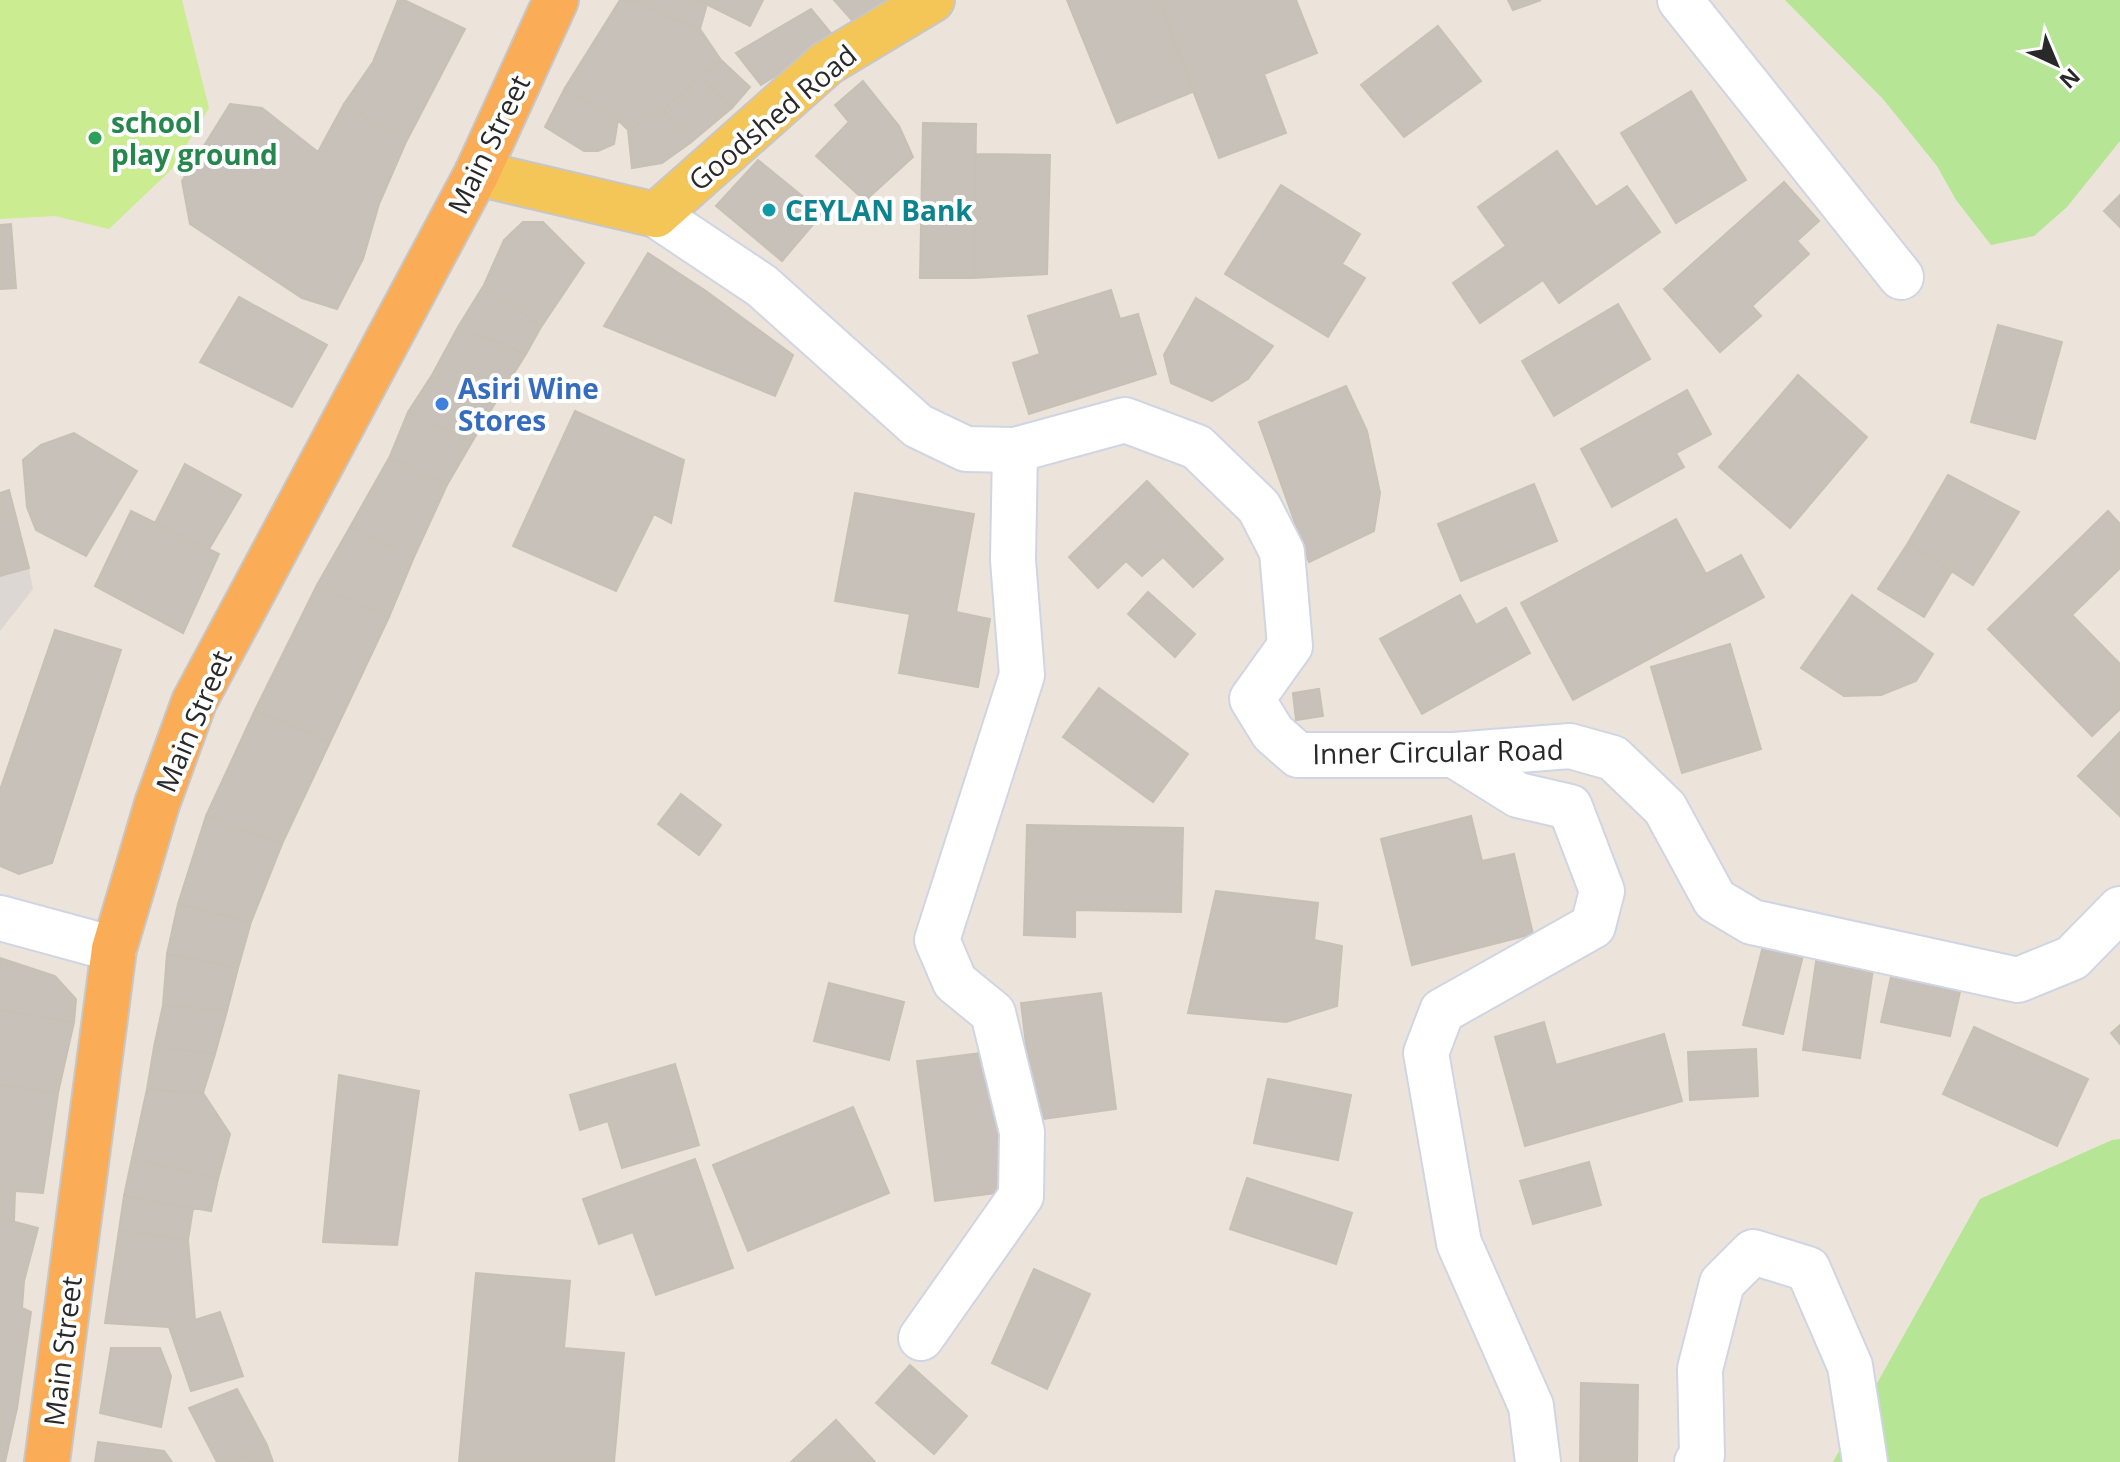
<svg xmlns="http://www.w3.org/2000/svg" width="2120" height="1462" font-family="'Open Sans',sans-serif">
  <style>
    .green { fill: #b5e595 }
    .pitch { fill: #cbec91 }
    .plaza { fill: #dcd7d2 }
    .building { fill: #c7c1ba; stroke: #c7c0b4; stroke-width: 2 }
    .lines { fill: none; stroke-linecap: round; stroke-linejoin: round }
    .minor-casing { stroke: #d0d5e3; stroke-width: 48 }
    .tertiary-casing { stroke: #d0d5e3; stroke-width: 48 }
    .primary-casing { stroke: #c7c7c7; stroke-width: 48 }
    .trunk-casing { stroke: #c7c7c7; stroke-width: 48 }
    .minor { stroke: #fff; stroke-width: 44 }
    .tertiary { stroke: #fff; stroke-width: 44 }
    .primary { stroke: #f4c658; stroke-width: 44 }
    .trunk { stroke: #faac56; stroke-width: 44 }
    .leisure-dot { fill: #2e9e5b; stroke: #fff; stroke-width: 3 }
    .culture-dot { fill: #0f9aa8; stroke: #fff; stroke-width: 3 }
    .shop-dot { fill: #3f7fe0; stroke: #fff; stroke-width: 3 }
    .labels { text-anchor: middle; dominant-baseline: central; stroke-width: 8; stroke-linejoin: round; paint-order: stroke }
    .street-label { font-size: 28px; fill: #292929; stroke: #fff }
    .leisure-label { font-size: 28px; font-weight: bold; fill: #27864d; stroke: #fff; text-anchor: start }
    .culture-label { font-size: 28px; font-weight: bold; fill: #0d838f; stroke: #fff; text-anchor: start }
    .shop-label { font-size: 28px; font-weight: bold; fill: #366cbe; stroke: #fff; text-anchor: start }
  </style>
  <rect width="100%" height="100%" fill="#ece4db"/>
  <!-- green -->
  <path class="green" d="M1785 0H2120V141L2067 207 2034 236 1991 245 1956 200 1937 166 1883 99Z
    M2120 1139V1462H1833L1980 1199 2112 1140Z"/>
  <!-- pitch -->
  <path class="pitch" d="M0 0H182L209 108 172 169 109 229 55 216 0 219Z"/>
  <!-- plaza -->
  <path class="plaza" d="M29 568 33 589 0 631V576Z"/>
  <!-- building -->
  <path class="building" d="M398 0H404L465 29 406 142 344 104 373 62Z
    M620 0H628L700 29 721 60 663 110 628 130 618 120 565 88Z
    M628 0H697L707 4 700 29Z
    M698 0H763L750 26Z
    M834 0H896L857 26Z
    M1067 0H1158L1195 91 1117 123Z
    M1158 0H1296L1317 53 1264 74 1286 133 1219 158Z
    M1508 0H1541L1513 10Z
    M811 9 835 38 761 85 736 53Z
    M1438 26 1481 81 1404 137 1361 85Z
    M721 60 750 87 732 108 700 76Z
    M700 76 732 108 690 143 663 110Z
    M863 81 899 126 913 157 865 201 816 156 849 122 835 105Z
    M565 88 618 120 614 144 598 151H584L545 127Z
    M1691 91 1746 180 1676 223 1621 133Z
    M230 104 262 108 318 152 344 104 406 142 379 204 363 259 337 309 302 298 190 224 182 181Z
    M663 110 690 143 662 163 632 168 628 130Z
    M923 123 976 124 974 278H920Z
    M1557 151 1596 207 1627 186 1660 232 1559 303 1543 280 1480 323 1453 283 1506 246 1478 207Z
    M976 154 1050 155 1047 274 974 278Z
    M758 160 823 213 782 261 716 206Z
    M1784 182 1819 221 1797 241 1809 254 1752 306 1761 316 1720 352 1664 289Z
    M1281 185 1360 234 1342 264 1365 278 1328 337 1225 274Z
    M2120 195V227L2104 211Z
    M523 222H543L584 263 541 327 484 285 504 240Z
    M11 224 16 288 0 289V225Z
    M648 253 706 291 793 355 775 396 604 326Z
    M484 285 541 327 526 354 458 327Z
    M1111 290 1120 319 1138 314 1156 374 1029 414 1013 363 1040 354 1028 316Z
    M239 297 327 345 292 407 200 362Z
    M1196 298 1273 346 1248 379 1212 401 1171 383 1164 355Z
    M1618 304 1650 359 1554 416 1522 361Z
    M1998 325 2062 342 2035 439 1971 422Z
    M458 327 526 354 494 405 432 375Z
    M432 375 494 405 472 442 408 412Z
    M1798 375 1867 437 1790 528 1719 467Z
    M1346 386 1367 431 1380 493 1374 531 1309 562 1259 422Z
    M1687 390 1711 434 1676 453 1684 467 1612 507 1581 449Z
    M575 411 684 460 671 523 654 514 616 591 513 546Z
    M408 412 472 442 447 485 390 456Z
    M74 433 137 471 86 556 36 530 27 507 23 460 41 445Z
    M390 456 447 485 414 557 350 527Z
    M185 464 241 495 209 549 155 523Z
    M1948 475 2019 512 1973 585 1908 543Z
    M1147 481 1223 559 1193 587 1163 557 1142 576 1126 561 1098 588 1069 557Z
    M1534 484 1557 541 1461 581 1438 524Z
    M9 490 29 568 0 576V493Z
    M855 493 974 514 956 612 990 619 978 687 899 673 910 614 835 601Z
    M131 511 219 554 183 633 95 586Z
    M2108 511 2120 524V568L2072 615 2120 664V709L2092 736 1988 629Z
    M1676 519 1706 574 1741 555 1764 597 1573 700 1521 603Z
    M350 527 414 557 389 617 317 585Z
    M1908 543 1952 571 1924 617 1878 589Z
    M317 585 389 617 330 742 255 710Z
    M1148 592 1195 634 1175 657 1128 614Z
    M1460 595 1476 625 1506 608 1530 653 1422 714 1380 639Z
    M1852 595 1933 654 1916 681 1881 695 1844 696 1801 668Z
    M55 630 121 650 52 863 19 874 0 866V790Z
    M1730 644 1761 749 1682 773 1651 667Z
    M1099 688 1188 754 1153 802 1063 737Z
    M1319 689 1323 716 1296 720 1293 693Z
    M255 710 330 742 282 844 206 816Z
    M2120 732V816L2078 776Z
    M681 794 721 825 699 855 658 824Z
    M206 816 282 844 251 922 178 904Z
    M1471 816 1482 861 1514 854 1533 934 1412 965 1381 839Z
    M1027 825 1183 828 1181 912 1075 910V937L1024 935Z
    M1216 891 1318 903 1314 940 1342 946 1337 1006 1286 1022 1188 1013Z
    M178 904 251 922 238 968 167 954Z
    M1764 942 1804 952 1783 1034 1743 1025Z
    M167 954 238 968 227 1011 163 1005Z
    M1817 955 1874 962 1860 1058 1803 1050Z
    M0 958 55 976 76 999 74 1022 0 1010Z
    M1893 968 1962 983 1950 1036 1881 1022Z
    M829 983 904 1002 889 1060 814 1041Z
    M1101 993 1116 1109 1035 1120 1021 1003Z
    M163 1005 227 1011 215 1054 154 1047Z
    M0 1010 74 1022 58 1093 0 1085Z
    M1544 1022 1556 1065 1664 1034 1682 1101 1525 1146 1495 1037Z
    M2120 1025V1044L2111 1033Z
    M1974 1027 2088 1079 2057 1146 1943 1094Z
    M154 1047 215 1054 203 1093 147 1089Z
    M1756 1049 1758 1096 1690 1100 1688 1052Z
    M988 1052 1005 1192 935 1201 917 1061Z
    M675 1064 699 1145 622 1168 608 1121 580 1130 570 1095Z
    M339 1075 419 1091 397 1245 323 1242Z
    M1268 1079 1351 1095 1338 1160 1254 1143Z
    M0 1085 58 1093 43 1193 15 1191 14 1221 0 1218Z
    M147 1089 203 1093 230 1134 218 1179 132 1158Z
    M853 1107 889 1193 748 1251 713 1165Z
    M132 1158 218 1179 211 1211 124 1196Z
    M695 1159 733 1268 656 1295 633 1232 599 1244 583 1199Z
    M1589 1162 1601 1205 1533 1224 1520 1181Z
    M1247 1178 1352 1213 1336 1264 1230 1229Z
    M124 1196 193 1208 188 1240 119 1230Z
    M0 1218 38 1228 24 1281 22 1308 31 1312 17 1408 5 1462H0Z
    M119 1230 188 1240 195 1320 220 1312 243 1376 191 1391 169 1327 105 1323Z
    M1034 1269 1090 1294 1047 1389 992 1363Z
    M476 1273 570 1281 564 1348 624 1353 614 1462H459Z
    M111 1348H160L171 1376 161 1427 100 1413Z
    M910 1365 967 1416 934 1454 876 1403Z
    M1581 1383 1638 1385 1637 1462H1580Z
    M237 1389 267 1445 233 1462H217L189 1408Z
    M836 1420 875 1462H791Z
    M98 1442 164 1451 172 1462H95Z
    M267 1445 273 1462H233Z"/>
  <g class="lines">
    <defs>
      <path id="minor" d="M1680 0 1901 277
        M1454 755 1518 795 1570 807 1602 891 1593 926 1442 1011 1426 1053 1459 1243 1531 1406 1538 1462
        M0 918 114 949
        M921 1338 1021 1196 1022 1132 993 1013 955 982 937 940 1022 675 1013 560 1015 450
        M1697 1462 1702 1455 1700 1369 1722 1283 1753 1252 1808 1269 1850 1366 1865 1462"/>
      <path id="tertiary" d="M656 215 762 286 918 426 966 449 1015 450 1125 420 1197 447 1259 507 1282 552 1290 646 1252 699 1273 733 1298 755H1454L1570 746 1613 758 1665 808 1715 900 1752 922 2018 980 2072 958 2120 909"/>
      <path id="primary" d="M477 173 656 215 827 63 932 0"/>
      <path id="trunk" d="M47 1462 114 949 157 804 194 702 477 173 556 0"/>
    </defs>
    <!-- minor casing -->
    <use href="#minor" class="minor-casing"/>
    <!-- tertiary casing -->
    <use href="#tertiary" class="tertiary-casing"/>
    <!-- primary casing -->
    <use href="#primary" class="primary-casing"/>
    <!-- trunk casing -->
    <use href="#trunk" class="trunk-casing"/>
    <!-- minor -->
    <use href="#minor" class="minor"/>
    <!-- tertiary -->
    <use href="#tertiary" class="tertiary"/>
    <!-- primary -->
    <use href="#primary" class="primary"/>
    <!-- trunk -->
    <use href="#trunk" class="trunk"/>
  </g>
  <!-- markers -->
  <circle class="leisure-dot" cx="95" cy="138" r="8"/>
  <circle class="culture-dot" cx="769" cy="210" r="8"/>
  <circle class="shop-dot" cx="442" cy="404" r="8"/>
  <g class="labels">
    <!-- street labels -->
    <g class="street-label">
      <text transform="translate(772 117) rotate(-40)">Goodshed Road</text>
      <text transform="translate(488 144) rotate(-64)">Main Street</text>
      <text transform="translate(193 721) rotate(-67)">Main Street</text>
      <text transform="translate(1438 751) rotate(-1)">Inner Circular Road</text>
      <text transform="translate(62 1351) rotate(-83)">Main Street</text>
    </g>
    <!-- leisure labels -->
    <g class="leisure-label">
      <text x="111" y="122">school<tspan x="111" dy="32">play ground</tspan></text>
    </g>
    <!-- culture labels -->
    <g class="culture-label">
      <text x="785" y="210">CEYLAN Bank</text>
    </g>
    <!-- shop labels -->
    <g class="shop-label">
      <text x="458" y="388">Asiri Wine<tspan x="458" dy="32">Stores</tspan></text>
    </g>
  </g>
  <!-- north arrow -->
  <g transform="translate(2056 64) rotate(136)" stroke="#ffffff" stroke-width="6" paint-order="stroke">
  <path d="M0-6L14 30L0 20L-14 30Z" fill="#292929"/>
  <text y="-12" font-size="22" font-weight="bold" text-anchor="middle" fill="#292929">N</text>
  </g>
</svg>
